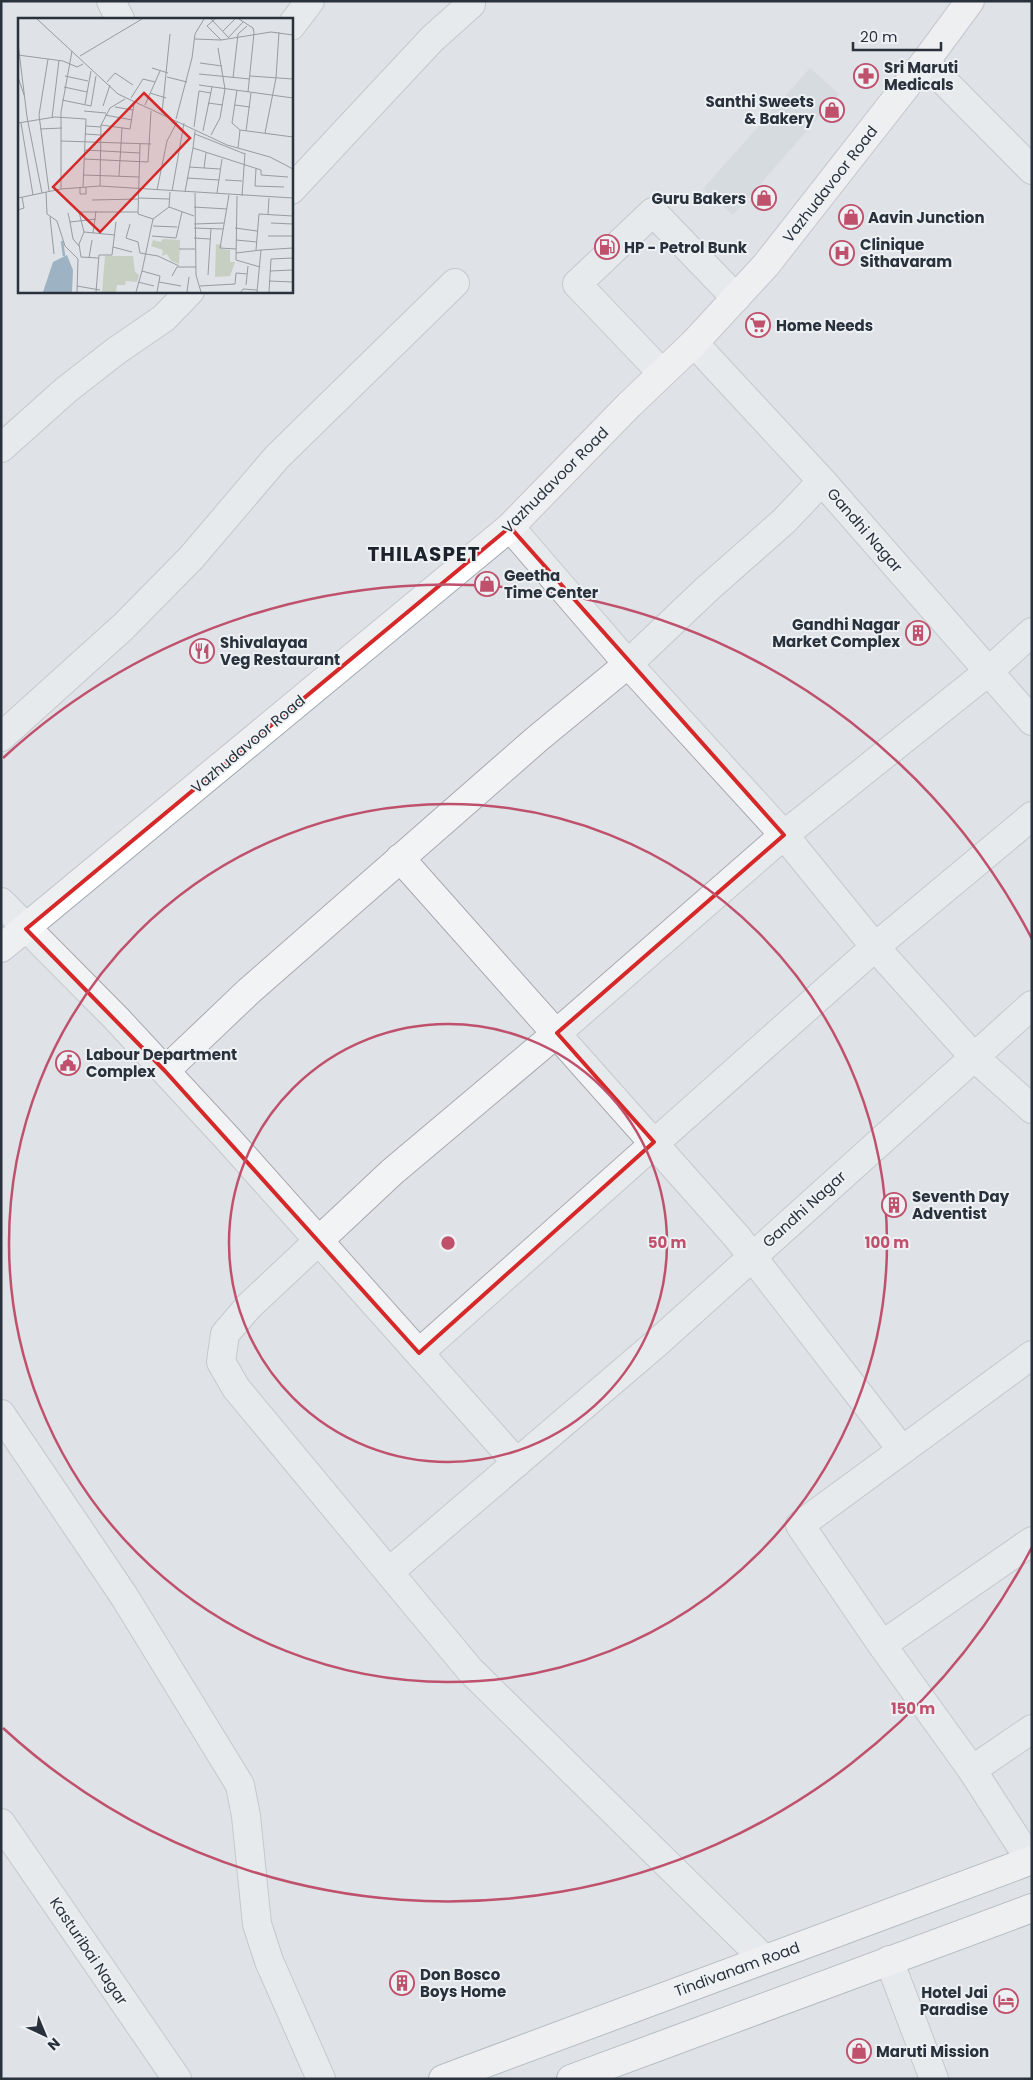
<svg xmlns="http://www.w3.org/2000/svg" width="1033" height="2080" font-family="Poppins,sans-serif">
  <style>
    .built { fill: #cdd2d8 }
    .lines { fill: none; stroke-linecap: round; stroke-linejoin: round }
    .minor-casing { stroke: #a5aab0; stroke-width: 30 }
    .major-casing { stroke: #9fa8b1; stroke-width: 30 }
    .highway-casing { stroke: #88919b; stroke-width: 30 }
    .minor { stroke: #f1f3f5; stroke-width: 28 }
    .major { stroke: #fff; stroke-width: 28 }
    .highway { stroke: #fff; stroke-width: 28 }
    .marked { fill: none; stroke: #d62828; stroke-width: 4; stroke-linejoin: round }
    .ring { fill: none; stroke: #bf516c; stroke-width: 2.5 }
    .labels { text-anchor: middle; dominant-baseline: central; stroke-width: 4; stroke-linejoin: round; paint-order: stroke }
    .poi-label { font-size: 15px; font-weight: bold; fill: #29323c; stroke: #eef1f4; text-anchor: start }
    .street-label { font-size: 15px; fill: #29323c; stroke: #eef1f4 }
    .district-label { font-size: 20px; font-weight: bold; letter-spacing: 1px; fill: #1c232c; stroke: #eef1f4 }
    .inset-river { fill: none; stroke: #9db3c3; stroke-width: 2.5 }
    .inset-road { fill: none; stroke: #969ca2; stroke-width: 1 }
    .view { fill: #d62828; fill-opacity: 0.15; stroke: #d62828; stroke-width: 2.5 }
    .inset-edge { fill: none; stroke: #29323c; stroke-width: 2.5 }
    .centre { fill: #bf516c; stroke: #eef1f4; stroke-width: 2.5 }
    .ring-label { font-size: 15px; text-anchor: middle; font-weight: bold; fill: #bf516c; stroke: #eef1f4; stroke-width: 4; stroke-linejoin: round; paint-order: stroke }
  </style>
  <rect width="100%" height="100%" fill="#dfe2e6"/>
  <!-- built -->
  <path class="built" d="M810 68 839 94 733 215 703 189Z"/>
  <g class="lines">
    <defs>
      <path id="minor" d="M111 1 120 19
        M291 26 310 1
        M925 62 1032 170
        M291 190 432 39 471 4 467 1
        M694 343 822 481 1032 721
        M662 373 577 284 653 212 736 298
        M1 448 66 390 116 351 164 318 190 291
        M510 527 628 664 784 835 875 947 973 1056 1032 1109
        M1 737 123 627 191 558 277 457 455 283
        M400 858 737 1237 902 1450
        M1 902 116 1018 228 1139 517 1463
        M165 1071 249 991 537 739 628 664 707 589 784 521 822 481
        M419 1353 875 947 1032 816
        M1 1414 124 1596 240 1785 246 1816 257 1924 269 1961 321 2079
        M389 1572 659 1341 1032 1005
        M882 1645 1032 1541
        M972 1770 1032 1729
        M1 1823 177 2079
        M1030 1860 972 1770 882 1645 800 1525 1032 1355
        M764 1959 470 1670 236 1388 221 1362 225 1334 249 1306 392 1172 557 1033 784 835 989 671 1032 632
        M889 1960 934 2079"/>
      <path id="major" d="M1 948 510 527 629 405 694 343 766 265 925 62 970 1"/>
      <path id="highway" d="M443 2079 1032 1860
        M571 2079 1032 1908"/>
    </defs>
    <!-- minor casing -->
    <use href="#minor" class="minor-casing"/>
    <!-- major casing -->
    <use href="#major" class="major-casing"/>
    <!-- highway casing -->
    <use href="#highway" class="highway-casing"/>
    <!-- minor -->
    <use href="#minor" class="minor"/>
    <!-- major -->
    <use href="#major" class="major"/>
    <!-- highway -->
    <use href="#highway" class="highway"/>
  </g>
  <!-- marked area -->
  <path d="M0 0H1033V2080H0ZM510 527 784 835 557 1033 654 1142 419 1353 165 1071 26 929Z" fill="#dfe2e6" fill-opacity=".55" fill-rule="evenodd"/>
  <path class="marked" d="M510 527 784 835 557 1033 654 1142 419 1353 165 1071 26 929Z"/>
  <!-- distance rings -->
  <g class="ring">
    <circle cx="448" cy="1243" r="219"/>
    <circle cx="448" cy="1243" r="439"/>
    <path d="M1032 1547A658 658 0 0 1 3 1728M3 758A658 658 0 0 1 1032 939"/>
  </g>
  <!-- icons -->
  <defs>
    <symbol id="pharmacy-ring" viewBox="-11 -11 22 22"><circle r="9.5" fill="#eef1f4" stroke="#bf516c" stroke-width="1.5"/><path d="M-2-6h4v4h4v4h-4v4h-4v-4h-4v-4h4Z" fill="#bf516c"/></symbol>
    <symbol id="shop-ring" viewBox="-11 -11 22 22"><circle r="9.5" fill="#eef1f4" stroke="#bf516c" stroke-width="1.5"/><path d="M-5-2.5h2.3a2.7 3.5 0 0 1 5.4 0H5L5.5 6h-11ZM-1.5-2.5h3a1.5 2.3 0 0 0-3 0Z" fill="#bf516c"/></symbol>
    <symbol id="fuel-ring" viewBox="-11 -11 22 22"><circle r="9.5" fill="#eef1f4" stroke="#bf516c" stroke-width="1.5"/><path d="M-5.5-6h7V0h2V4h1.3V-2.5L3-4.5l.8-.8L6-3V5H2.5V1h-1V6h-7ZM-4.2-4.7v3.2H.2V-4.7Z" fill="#bf516c"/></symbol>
    <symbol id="hospital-ring" viewBox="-11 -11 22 22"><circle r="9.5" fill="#eef1f4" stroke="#bf516c" stroke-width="1.5"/><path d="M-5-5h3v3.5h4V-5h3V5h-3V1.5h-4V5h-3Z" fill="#bf516c"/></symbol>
    <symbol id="supermarket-ring" viewBox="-11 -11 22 22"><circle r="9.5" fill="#eef1f4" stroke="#bf516c" stroke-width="1.5"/><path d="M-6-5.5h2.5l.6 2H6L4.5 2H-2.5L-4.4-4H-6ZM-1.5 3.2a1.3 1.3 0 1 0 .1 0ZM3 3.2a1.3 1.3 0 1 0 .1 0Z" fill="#bf516c"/></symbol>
    <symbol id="building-ring" viewBox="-11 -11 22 22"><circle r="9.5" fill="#eef1f4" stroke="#bf516c" stroke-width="1.5"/><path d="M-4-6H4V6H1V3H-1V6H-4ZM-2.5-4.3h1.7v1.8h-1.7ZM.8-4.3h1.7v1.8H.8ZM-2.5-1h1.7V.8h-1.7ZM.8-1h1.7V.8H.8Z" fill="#bf516c"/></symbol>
    <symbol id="restaurant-ring" viewBox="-11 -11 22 22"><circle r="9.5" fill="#eef1f4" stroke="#bf516c" stroke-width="1.5"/><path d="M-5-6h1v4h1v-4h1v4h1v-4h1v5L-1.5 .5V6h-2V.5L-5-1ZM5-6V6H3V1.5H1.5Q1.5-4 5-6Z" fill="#bf516c"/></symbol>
    <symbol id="civic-ring" viewBox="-11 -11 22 22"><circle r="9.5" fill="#eef1f4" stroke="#bf516c" stroke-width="1.5"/><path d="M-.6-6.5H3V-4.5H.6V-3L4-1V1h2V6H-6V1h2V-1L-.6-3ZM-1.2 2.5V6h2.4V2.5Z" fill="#bf516c"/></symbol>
    <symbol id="hotel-ring" viewBox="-11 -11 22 22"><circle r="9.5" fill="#eef1f4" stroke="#bf516c" stroke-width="1.5"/><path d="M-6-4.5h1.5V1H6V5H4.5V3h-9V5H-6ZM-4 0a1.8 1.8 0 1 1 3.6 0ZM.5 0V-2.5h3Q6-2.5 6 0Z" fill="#bf516c"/></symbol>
  </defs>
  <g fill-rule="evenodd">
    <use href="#pharmacy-ring" x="852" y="62" width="28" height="28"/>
    <use href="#shop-ring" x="818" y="96" width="28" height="28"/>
    <use href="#shop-ring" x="750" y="184" width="28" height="28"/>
    <use href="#shop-ring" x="837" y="203" width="28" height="28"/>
    <use href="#fuel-ring" x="593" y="233" width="28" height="28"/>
    <use href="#hospital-ring" x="828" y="239" width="28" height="28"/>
    <use href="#supermarket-ring" x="744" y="311" width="28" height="28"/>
    <use href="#shop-ring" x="473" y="570" width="28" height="28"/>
    <use href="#building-ring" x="904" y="619" width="28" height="28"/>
    <use href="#restaurant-ring" x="188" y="637" width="28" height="28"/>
    <use href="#civic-ring" x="54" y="1049" width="28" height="28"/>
    <use href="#building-ring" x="880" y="1191" width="28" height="28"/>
    <use href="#building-ring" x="388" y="1969" width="28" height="28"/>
    <use href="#hotel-ring" x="992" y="1987" width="28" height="28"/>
    <use href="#shop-ring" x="845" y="2037" width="28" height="28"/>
  </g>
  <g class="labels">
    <!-- poi labels -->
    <g class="poi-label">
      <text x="884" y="67">Sri Maruti<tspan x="884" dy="17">Medicals</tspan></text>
      <text x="814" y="101" text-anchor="end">Santhi Sweets<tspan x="814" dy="17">&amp; Bakery</tspan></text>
      <text x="746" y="198" text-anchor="end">Guru Bakers</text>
      <text x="868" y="217">Aavin Junction</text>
      <text x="860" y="244">Clinique<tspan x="860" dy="17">Sithavaram</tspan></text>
      <text x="624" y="247">HP - Petrol Bunk</text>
      <text x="776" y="325">Home Needs</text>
      <text x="504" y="575">Geetha<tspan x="504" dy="17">Time Center</tspan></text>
      <text x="900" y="624" text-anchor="end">Gandhi Nagar<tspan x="900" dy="17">Market Complex</tspan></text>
      <text x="220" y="642">Shivalayaa<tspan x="220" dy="17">Veg Restaurant</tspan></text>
      <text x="86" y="1054">Labour Department<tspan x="86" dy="17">Complex</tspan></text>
      <text x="912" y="1196">Seventh Day<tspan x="912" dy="17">Adventist</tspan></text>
      <text x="420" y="1974">Don Bosco<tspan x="420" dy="17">Boys Home</tspan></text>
      <text x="988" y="1992" text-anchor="end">Hotel Jai<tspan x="988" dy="17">Paradise</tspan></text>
      <text x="876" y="2051">Maruti Mission</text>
    </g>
    <!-- street labels -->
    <g class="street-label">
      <text transform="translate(830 184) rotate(-52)">Vazhudavoor Road</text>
      <text transform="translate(555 480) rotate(-45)">Vazhudavoor Road</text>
      <text transform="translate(865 530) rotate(49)">Gandhi Nagar</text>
      <text transform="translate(248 744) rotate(-40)">Vazhudavoor Road</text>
      <text transform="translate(804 1209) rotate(-42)">Gandhi Nagar</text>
      <text transform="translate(89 1951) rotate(56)">Kasturibai Nagar</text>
      <text transform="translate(737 1969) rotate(-20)">Tindivanam Road</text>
    </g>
    <!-- district labels -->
    <g class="district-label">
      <text x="424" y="554">THILASPET</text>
    </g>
  </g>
  <!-- overview -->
  <g transform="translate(18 18)">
    <rect width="275" height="275" fill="#dfe2e6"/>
    <path d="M145 221 162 222 161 246 153 243 149 236 144 238 145 232 133 228 135 222 142 224ZM198 226 204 227 203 231 212 232V244H217L212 258 197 259ZM87 238H115L117 254 121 257 119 264 108 263 107 267H99L98 274H84Z" fill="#c6cfc1"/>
    <path d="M49 237 55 252 54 274H25L35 244Z" fill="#9db3c3"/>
    <path class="inset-river" d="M44 223 46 238"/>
    <path class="inset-road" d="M19 1 100 76 209 127 252 139 275 151M193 1 210 19M197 1 189 8 203 22M221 1 235 10 236 15 230 74M205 13 217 1M210 20 225 4M177 21 203 22 253 14 275 17M0 25 9 99 24 175M0 37 45 43 59 49 65 46M62 38 124 1M30 41 21 97 31 173M182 45 204 48M134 50 150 55M181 56 232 61M47 58 70 63M232 58 275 61M0 59 6 77M149 59 169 64M215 60 220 16 229 8M89 64 97 55 115 67M181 67 275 80M46 69 69 74M219 72 214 105 222 112M132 75 148 80M113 80 125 61 137 64M44 82 73 88 78 58M190 85 205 87M67 86 73 53M127 87 142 53M217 87 232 89M85 88 92 67M97 89 115 92M66 93 88 95M144 95 152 16M87 97 114 102M34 100 41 42M158 101 174 40 177 16 186 1M0 105 37 99 68 101 65 169M3 105 15 177M83 107 112 111 116 86M68 108 83 109M176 109 181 73 193 75M22 111 44 110M177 113 175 130 243 152V157L270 159M185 113 194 69M228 113 233 75M247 115 258 60 261 14M67 116 83 117M177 116 227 136M193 117 202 100 207 71 200 30M43 123 133 126M122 126 120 196 135 201M220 130 222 112 275 119M67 132 122 135M66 141 130 144 133 93M171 149 202 151M186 150 188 135M238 151 237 168 266 169M66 157 121 159M101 158 104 110M169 160 201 162M207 162 224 163M82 168 83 107 92 90 107 81M62 169V176H68V169M43 171V94L54 33M139 172 149 123 159 104M154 173 166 105M28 174 29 196 39 203 47 228 60 241 59 274M167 174 175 130M177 175 178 257 183 274M199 175 204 141M211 177 202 230 218 231M219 178 218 242 242 249M224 178 227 135M0 180 43 171 82 168 275 180M121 180 151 181M74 182 121 181M151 189 176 198M176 189 209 191M0 192 6 190 4 179M50 195 52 204 78 201M250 196 251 180M32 199 36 236M135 201 124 253 142 258 139 274M135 201 151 189 152 174M52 204 55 221 61 228M253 205 275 206M112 206 108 220 120 224 122 235 140 238 161 248M176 206 206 205M135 208 159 209M176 210 205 211M217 210 239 213M66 214 97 217M75 215 78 193M134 218 158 220 164 194M250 218H275M176 220 192 221M218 222 239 224M95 229 114 234M161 231H177M238 232 241 196 275 198M218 235 243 232M63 239 61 226 66 214 61 194H120M63 239 80 240M71 240 74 222M252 253 275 252M190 257 193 210M154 258 159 249H178M251 263 275 264M120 264 136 268M141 264 163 268M228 267 230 248M59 268 82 272M182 268 217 266 218 255 229 256M78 274 81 237H94L98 204M118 274 124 253M169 274 171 259M223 274 225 271 239 272M239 274 243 232 275 230M251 274 253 241 275 240"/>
    <path class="view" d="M126 75 172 120 82 214 35 169Z"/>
    <rect width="275" height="275" class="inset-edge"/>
  </g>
  <circle cx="448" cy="1243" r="8" class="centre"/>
  <g class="ring-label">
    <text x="667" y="1248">50 m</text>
    <text x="887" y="1248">100 m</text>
    <text x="913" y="1714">150 m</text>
  </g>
  <!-- border -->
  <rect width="1033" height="2080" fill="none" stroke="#29323c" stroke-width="5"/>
  <!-- north arrow -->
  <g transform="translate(45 2035) rotate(136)" stroke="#eef1f4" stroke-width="4" paint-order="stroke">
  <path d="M0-4L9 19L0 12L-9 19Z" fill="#29323c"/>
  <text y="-8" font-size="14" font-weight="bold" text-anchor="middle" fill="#29323c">N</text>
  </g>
  <!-- scale -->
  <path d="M853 42v8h88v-8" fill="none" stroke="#29323c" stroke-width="2.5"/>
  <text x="860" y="42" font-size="15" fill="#29323c" stroke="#eef1f4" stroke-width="4" paint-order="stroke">20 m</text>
</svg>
